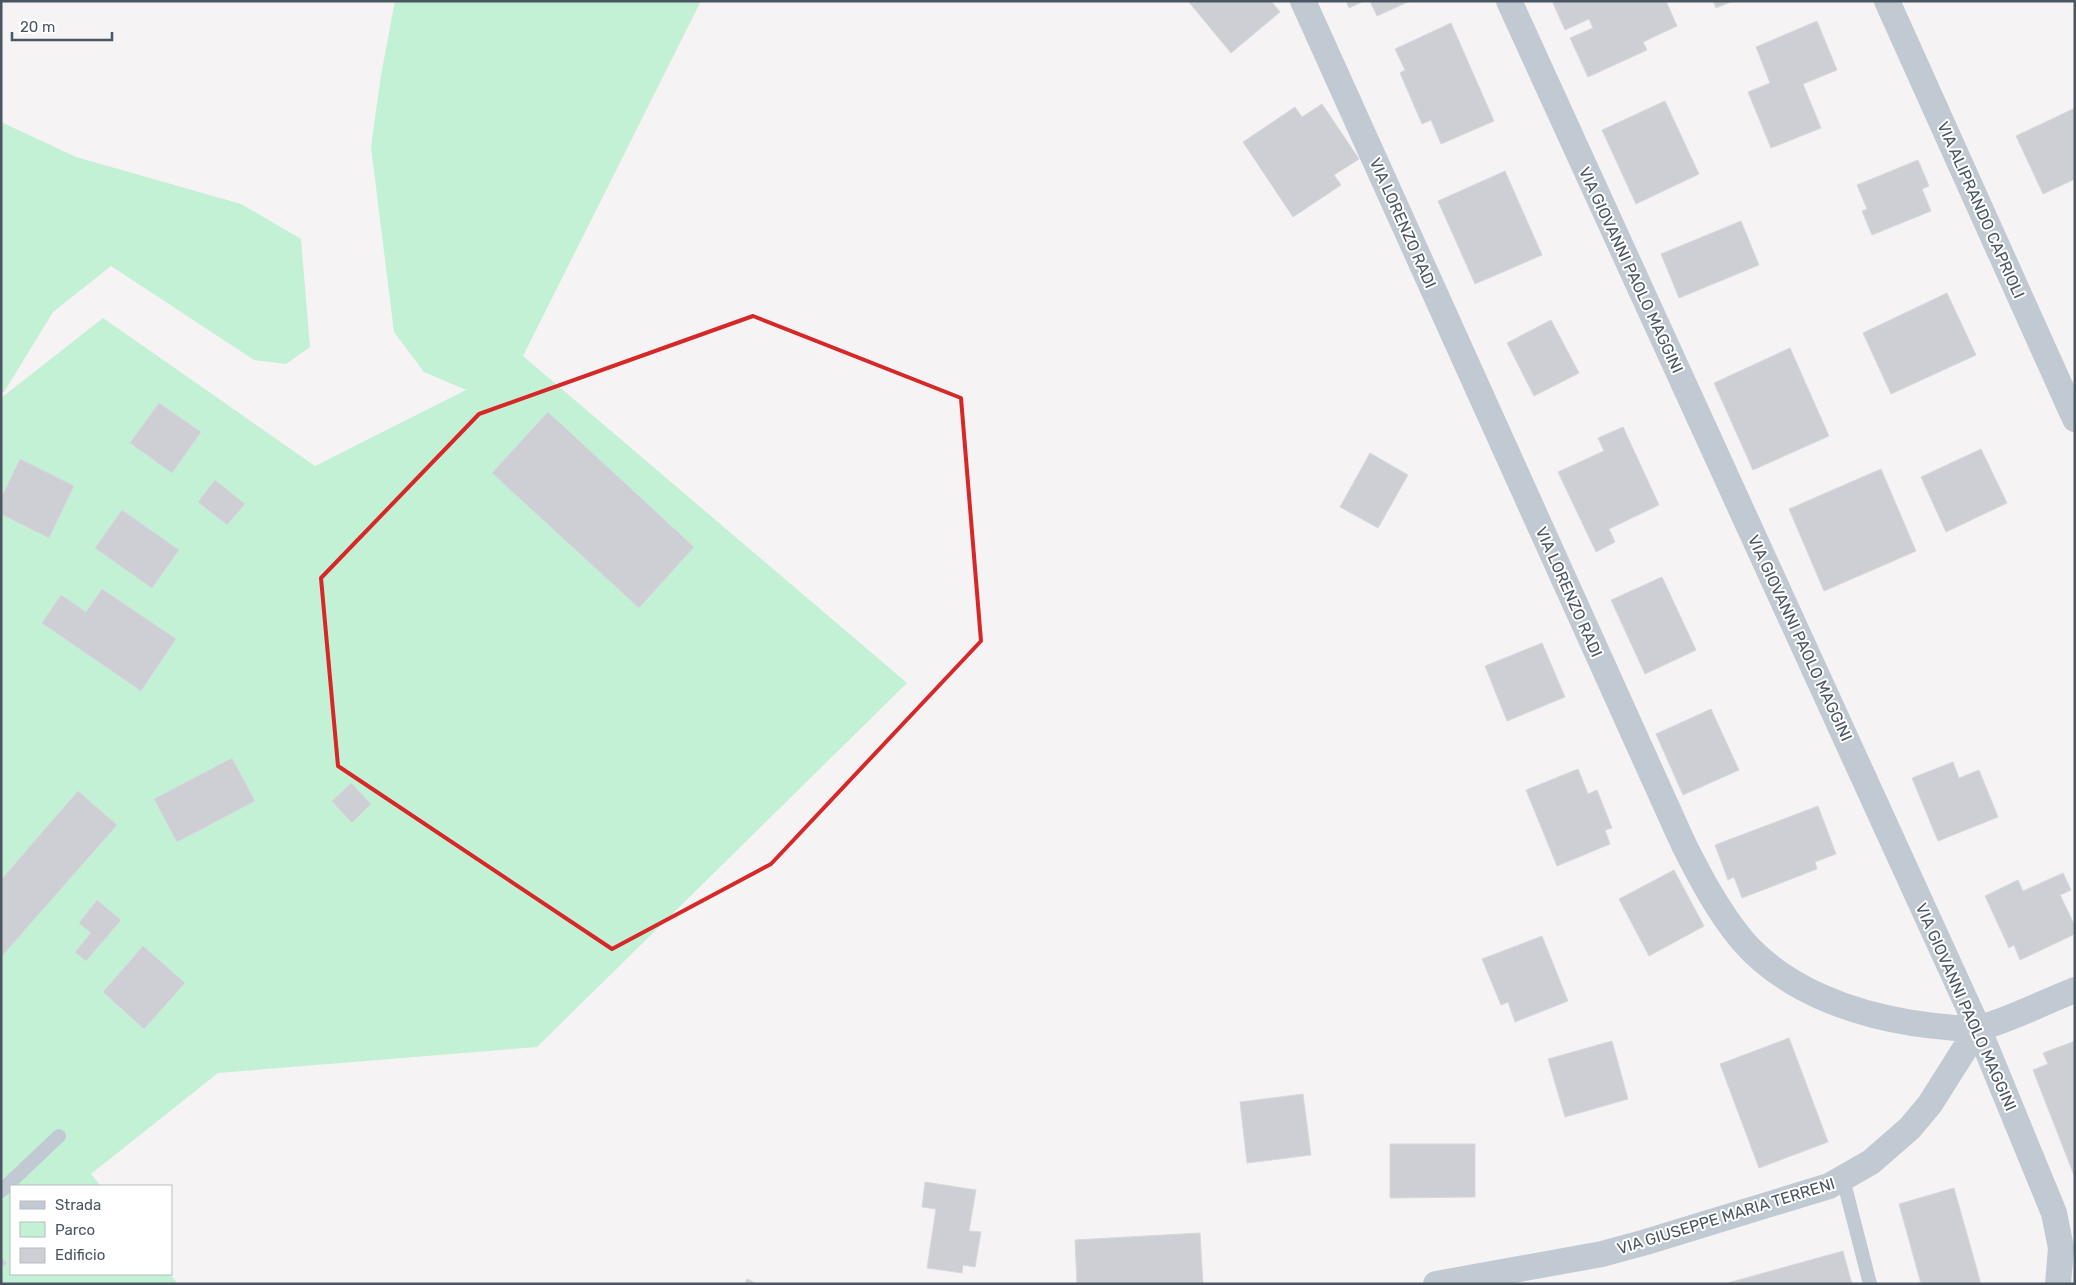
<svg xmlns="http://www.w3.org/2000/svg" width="2076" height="1285" font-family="Rubik,sans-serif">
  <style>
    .green { fill: #c3f1d5 }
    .building { fill: #cdcfd5; stroke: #d7d9de }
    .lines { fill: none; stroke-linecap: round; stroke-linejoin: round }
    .lane { stroke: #c1cad2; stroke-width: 14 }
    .street { stroke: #c1cad2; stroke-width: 26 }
    .marked { fill: none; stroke: #d62828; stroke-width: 4; stroke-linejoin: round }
    .labels { text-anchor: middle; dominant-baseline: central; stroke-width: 4; stroke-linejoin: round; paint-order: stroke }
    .street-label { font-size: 16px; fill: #4a5661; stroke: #fff }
  </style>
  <rect width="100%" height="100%" fill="#f5f3f3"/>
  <!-- green -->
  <path class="green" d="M395 1H701L523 356 907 683 537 1047 218 1073 91 1174 101 1186H11V1274H170L178 1284H1V398L103 318 315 466 466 390 424 372 394 332 371 147 381 75Z
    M1 122 76 157 241 204 301 239 310 347 286 364 254 360 111 266 53 312 4 392H1Z"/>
  <!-- building -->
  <path class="building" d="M1188 1H1271L1280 12 1231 53Z
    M1346 1H1364L1349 8Z
    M1370 1H1410L1377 16Z
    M1552 1H1666L1677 26 1643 42 1647 50 1588 77 1570 38 1593 28 1589 19 1565 30Z
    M1713 1H1733L1716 8Z
    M1817 21 1837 70 1803 84 1821 128 1771 148 1748 92 1770 83 1756 47Z
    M1451 23 1494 121 1441 144 1431 120 1422 124 1400 73 1405 70 1395 49Z
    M1665 101 1699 174 1636 204 1602 130Z
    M1322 104 1359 159 1334 175 1341 185 1293 217 1243 142 1295 107 1302 117Z
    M2075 108V179L2043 194 2016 136Z
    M1918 160 1929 186 1922 189 1931 211 1872 235 1862 211 1867 209 1857 185Z
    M1505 171 1542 255 1475 284 1438 201Z
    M1741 221 1759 265 1679 298 1661 254Z
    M1947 293 1976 355 1891 394 1863 333Z
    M1551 320 1579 373 1534 396 1507 343Z
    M1790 348 1829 436 1753 470 1714 383Z
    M159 403 201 432 172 473 130 443Z
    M548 412 694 547 639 608 492 473Z
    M1623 427 1659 505 1609 529 1615 542 1596 552 1558 472 1604 451 1598 438Z
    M1981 449 2007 503 1946 532 1921 477Z
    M1370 453 1408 475 1378 528 1340 507Z
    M20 459 74 486 49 538 1 514V498Z
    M1881 469 1916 551 1824 591 1789 509Z
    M215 480 245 504 227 525 198 502Z
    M122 510 179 550 152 588 95 548Z
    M1662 577 1696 650 1645 674 1611 600Z
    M102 589 176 639 141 691 42 623 61 595 86 612Z
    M1542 643 1565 697 1507 721 1485 666Z
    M1711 709 1739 770 1683 795 1656 734Z
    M232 758 255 801 177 842 154 799Z
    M1953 762 1959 778 1979 770 1998 817 1938 841 1912 778Z
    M1578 769 1588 794 1597 790 1612 828 1605 830 1610 844 1557 866 1526 790Z
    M351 783 371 804 352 823 332 801Z
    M78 791 117 825 1 957V880Z
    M1818 806 1836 854 1815 862 1817 869 1742 898 1734 877 1728 880 1715 845Z
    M1674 870 1704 926 1649 956 1619 899Z
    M2063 873 2071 890 2060 895 2075 926V934L2020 960 2014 945 2009 948 1985 896 2018 880 2023 891Z
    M97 900 121 920 86 961 75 952 91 933 79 923Z
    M1542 936 1568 1001 1515 1022 1508 1002 1501 1005 1482 959Z
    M143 946 185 983 144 1029 103 992Z
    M1789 1038 1828 1142 1759 1168 1720 1064Z
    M1612 1041 1628 1099 1565 1117 1548 1059Z
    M2075 1041V1178L2033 1070 2048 1064 2043 1053Z
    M1303 1094 1311 1155 1247 1163 1240 1102Z
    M1390 1144H1475V1197L1390 1198Z
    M925 1182 976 1190 969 1231 981 1232 975 1267 963 1265 962 1273 927 1268 936 1209 922 1207Z
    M1954 1188 1981 1284H1921L1899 1204Z
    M1200 1233 1203 1284H1077L1075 1240Z
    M1843 1251 1852 1284H1724Z
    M1 1257 7 1263 1 1268Z
    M747 1279 757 1284H745Z"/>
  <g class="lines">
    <!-- lane -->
    <path class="lane" d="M1843 1179 1870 1284
      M1 1191 59 1136"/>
    <!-- street -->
    <path class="street" d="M1303 1 1683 843C1700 877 1718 911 1742 940 1784 989 1850 1013 1912 1023 1927 1025 1967 1031 1980 1028 2012 1019 2044 1002 2075 990
      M1509 1 1978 1028 2054 1213 2061 1248 2058 1284
      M1887 1 2075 419
      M1436 1284 1602 1254 1646 1242 1829 1186 1871 1162 1910 1128 1930 1104 1978 1028"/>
  </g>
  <!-- marked area -->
  <path class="marked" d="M753 316 961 398 981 641 771 864 612 949 338 766 321 578 479 414Z"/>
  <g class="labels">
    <!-- street labels -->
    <g class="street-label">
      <text transform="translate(1981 210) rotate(66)">VIA ALIPRANDO CAPRIOLI</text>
      <text transform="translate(1403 223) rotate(66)">VIA LORENZO RADI</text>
      <text transform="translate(1631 270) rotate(65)">VIA GIOVANNI PAOLO MAGGINI</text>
      <text transform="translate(1569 592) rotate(66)">VIA LORENZO RADI</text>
      <text transform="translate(1800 638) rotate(65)">VIA GIOVANNI PAOLO MAGGINI</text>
      <text transform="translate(1966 1007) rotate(66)">VIA GIOVANNI PAOLO MAGGINI</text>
      <text transform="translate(1726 1216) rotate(-17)">VIA GIUSEPPE MARIA TERRENI</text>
    </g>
  </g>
  <!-- border -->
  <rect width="2076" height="1285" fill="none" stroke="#4a5661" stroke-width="5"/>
  <!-- legend -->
  <rect x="10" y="1185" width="162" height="90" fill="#ffffff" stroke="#b7bbc0"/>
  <rect x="20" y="1201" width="25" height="8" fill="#c1cad2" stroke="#b7bbc0"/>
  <text x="55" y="1210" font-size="15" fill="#4a5661">Strada</text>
  <rect x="20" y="1222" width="25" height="15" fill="#c3f1d5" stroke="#b7bbc0"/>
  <text x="55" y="1235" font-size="15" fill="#4a5661">Parco</text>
  <rect x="20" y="1248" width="25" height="15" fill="#cdcfd5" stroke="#b7bbc0"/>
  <text x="55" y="1260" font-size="15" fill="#4a5661">Edificio</text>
  <!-- scale -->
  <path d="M12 32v8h100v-8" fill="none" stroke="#4a5661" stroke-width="2.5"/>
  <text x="20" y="32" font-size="15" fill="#4a5661" stroke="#ffffff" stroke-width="4" paint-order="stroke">20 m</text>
</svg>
